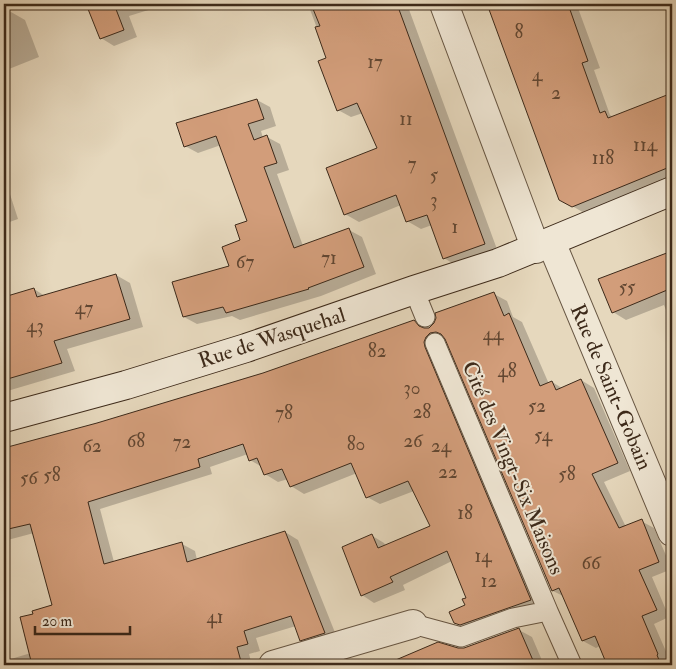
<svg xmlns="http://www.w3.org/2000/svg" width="676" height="669" font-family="'IM FELL Double Pica',serif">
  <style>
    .shadow { fill: #0003 }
    .building { fill: #d29d7a; stroke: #3d2a1a }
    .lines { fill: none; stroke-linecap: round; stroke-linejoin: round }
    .lane-casing { stroke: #675643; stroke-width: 21 }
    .street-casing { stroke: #675643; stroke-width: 30 }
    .secondary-casing { stroke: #3d2a1a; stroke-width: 30 }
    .lane { stroke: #efe6d4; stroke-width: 19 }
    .street { stroke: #efe6d4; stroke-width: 28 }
    .secondary { stroke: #efe6d4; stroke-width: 28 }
    .labels { text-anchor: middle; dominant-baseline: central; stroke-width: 4; stroke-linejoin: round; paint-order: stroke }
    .number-label { font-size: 19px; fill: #624732 }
    .street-label { font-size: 21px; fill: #3d2a1a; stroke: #efe6d4 }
  </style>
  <rect width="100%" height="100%" fill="#e6d8bd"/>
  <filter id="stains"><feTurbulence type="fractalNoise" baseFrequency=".004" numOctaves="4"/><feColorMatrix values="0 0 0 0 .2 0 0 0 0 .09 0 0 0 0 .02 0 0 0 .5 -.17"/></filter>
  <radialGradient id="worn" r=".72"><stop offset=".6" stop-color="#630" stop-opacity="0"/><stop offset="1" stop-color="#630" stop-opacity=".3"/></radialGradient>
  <!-- shadow -->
  <path class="shadow" d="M94 4H153L155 8 129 16 137 37 114 46 101 38 88 6Z
    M308 4H407L498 252 457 266 444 258 432 225 421 229 407 221 401 205 359 222 345 214 379 149 363 113 351 117 338 110 328 58Z
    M488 4H574L578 8 600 68 594 70 610 115 613 117 672 94V178L586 214 560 199Z
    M11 12 25 20 39 57 4 71V15Z
    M257 100 270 107 276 126 261 131 263 138 267 137 280 144 289 170 277 174 303 246 349 230 362 237 376 274 321 296 240 320 232 316 197 324 184 317 174 283 230 266 248 222 221 145 198 153 185 146Z
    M4 188 9 191 18 219 4 224Z
    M672 252V319L669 318 664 305 626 320 613 312 600 280Z
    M116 275 130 283 143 327 67 349 75 371 4 392V298L34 289 45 296Z
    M494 294 507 301 513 317 522 322 549 384 552 382 562 388 581 380 594 388 630 471 604 482 626 527 641 521 654 528 672 569 652 577 669 617 654 624 672 665H608L600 646 596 648 583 641 565 597 553 591 447 339 439 343 543 607 468 630 455 623 466 606 468 598 452 561 403 585 405 590 374 603 362 595 371 535 384 543 386 546 432 526 414 491 380 504 367 497 357 473 304 494 291 486 288 479 278 482 265 474 262 467 250 460 248 454 210 467 212 474 100 509 114 562 182 544 195 551 197 560 285 532 298 540 338 640 314 647 301 640 296 626 256 638 260 651 249 654 252 665H4V661L31 653 54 606 34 533 4 541V449L97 425 264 374 414 322 427 329H429Z
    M519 630 532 637 544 665H387L465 649Z"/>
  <!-- building -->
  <path class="building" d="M86 4H114L124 30 100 39Z
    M311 4H397L485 244 443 259 427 215 406 222 396 195 344 215 326 168 377 148 357 103 337 111 318 61 326 58 315 27 320 26Z
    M487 4H568L588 61 582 63 600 113 605 111 608 118 672 93V166L572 207 559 200Z
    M257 99 264 119 248 124 254 140 267 135 277 163 264 167 294 248 349 228 364 267 308 288 309 289 226 313 223 307 183 317 172 282 229 266 222 247 240 240 235 225 247 221 216 136 184 147 176 123Z
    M672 251V288L612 313 598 279Z
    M116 274 130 319 54 341 62 363 4 380V297L34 288 37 297Z
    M494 292 504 316 509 313 540 386 552 381 556 390 581 379 618 463 592 474 619 528 642 519 659 562 639 570 657 610 642 616 658 654 657 655 661 665H607L595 636 582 641 559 588 552 591 445 339 441 334 436 332 430 333 426 337 424 342 425 347 531 600 460 625 454 623 449 612 465 605 462 599 466 598 447 551 390 577 393 582 361 596 342 547 372 534 378 548 430 526 408 481 366 498 351 463 290 487 282 469 264 475 257 458 249 461 243 444 198 459 200 467 88 502 104 564 182 542 187 562 285 531 325 633 300 641 291 616 244 631 248 644 237 647 242 665H32L20 617 33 614 32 611 52 605 30 524 4 530V448L97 423 263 373 414 320 419 326 424 328H429L434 323 436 318 435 313Z
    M519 628 535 665H384L438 642 458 648H464Z"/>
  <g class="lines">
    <defs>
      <path id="lane" d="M414 290 425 317
        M435 343 548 611
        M413 624 461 637 513 618 548 611 572 665"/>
      <path id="street" d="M444 4 536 249
        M551 242 672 532
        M273 665 413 624"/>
      <path id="secondary" d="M4 418 126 385 246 348 414 290 498 263 672 191"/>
    </defs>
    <!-- lane casing -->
    <use href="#lane" class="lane-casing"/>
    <!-- street casing -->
    <use href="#street" class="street-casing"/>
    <!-- secondary casing -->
    <use href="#secondary" class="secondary-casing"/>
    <!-- lane -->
    <use href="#lane" class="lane"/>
    <!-- street -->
    <use href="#street" class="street"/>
    <!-- secondary -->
    <use href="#secondary" class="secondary"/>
  </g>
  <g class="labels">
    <!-- number labels -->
    <g class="number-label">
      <text x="519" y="32">8</text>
      <text x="375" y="62">17</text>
      <text x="537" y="75">4</text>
      <text x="556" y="93">2</text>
      <text x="406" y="119">11</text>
      <text x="645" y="145">114</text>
      <text x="603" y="158">118</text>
      <text x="412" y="164">7</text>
      <text x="434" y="175">5</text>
      <text x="434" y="200">3</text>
      <text x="455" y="227">1</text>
      <text x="329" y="258">71</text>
      <text x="245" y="262">67</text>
      <text x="627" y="287">55</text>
      <text x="84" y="308">47</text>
      <text x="35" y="326">43</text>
      <text x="493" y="334">44</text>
      <text x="377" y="351">82</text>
      <text x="507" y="371">48</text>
      <text x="412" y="388">30</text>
      <text x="537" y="406">52</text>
      <text x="422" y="412">28</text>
      <text x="284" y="413">78</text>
      <text x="543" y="435">54</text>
      <text x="136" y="441">68</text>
      <text x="413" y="441">26</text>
      <text x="182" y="442">72</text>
      <text x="356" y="444">80</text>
      <text x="92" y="446">62</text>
      <text x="441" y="446">24</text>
      <text x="448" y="472">22</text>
      <text x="567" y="474">58</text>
      <text x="52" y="475">58</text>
      <text x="29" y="478">56</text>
      <text x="465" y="513">18</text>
      <text x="483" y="556">14</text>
      <text x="591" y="563">66</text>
      <text x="489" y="581">12</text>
      <text x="215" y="617">41</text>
    </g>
    <!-- street labels -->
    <g class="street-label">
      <text transform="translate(272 338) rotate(-18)">Rue de Wasquehal</text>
      <text transform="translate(611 387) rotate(67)">Rue de Saint-Gobain</text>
      <text transform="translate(513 468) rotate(67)">Cité des Vingt-Six Maisons</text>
    </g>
  </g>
  <!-- margin -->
  <rect width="676" height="669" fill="none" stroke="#e6d8bd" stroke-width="20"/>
  <rect x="5" y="5" width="666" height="659" fill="none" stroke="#3d2a1a" stroke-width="2.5"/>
  <rect x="10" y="10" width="656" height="649" fill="none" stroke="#3d2a1a"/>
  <!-- scale -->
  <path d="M35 626v8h95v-8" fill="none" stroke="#3d2a1a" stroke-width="2.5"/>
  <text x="42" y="626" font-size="15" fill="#3d2a1a" stroke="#efe6d4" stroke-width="4" paint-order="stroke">20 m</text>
  <rect width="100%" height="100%" filter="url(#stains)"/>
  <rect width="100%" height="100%" fill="url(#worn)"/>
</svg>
